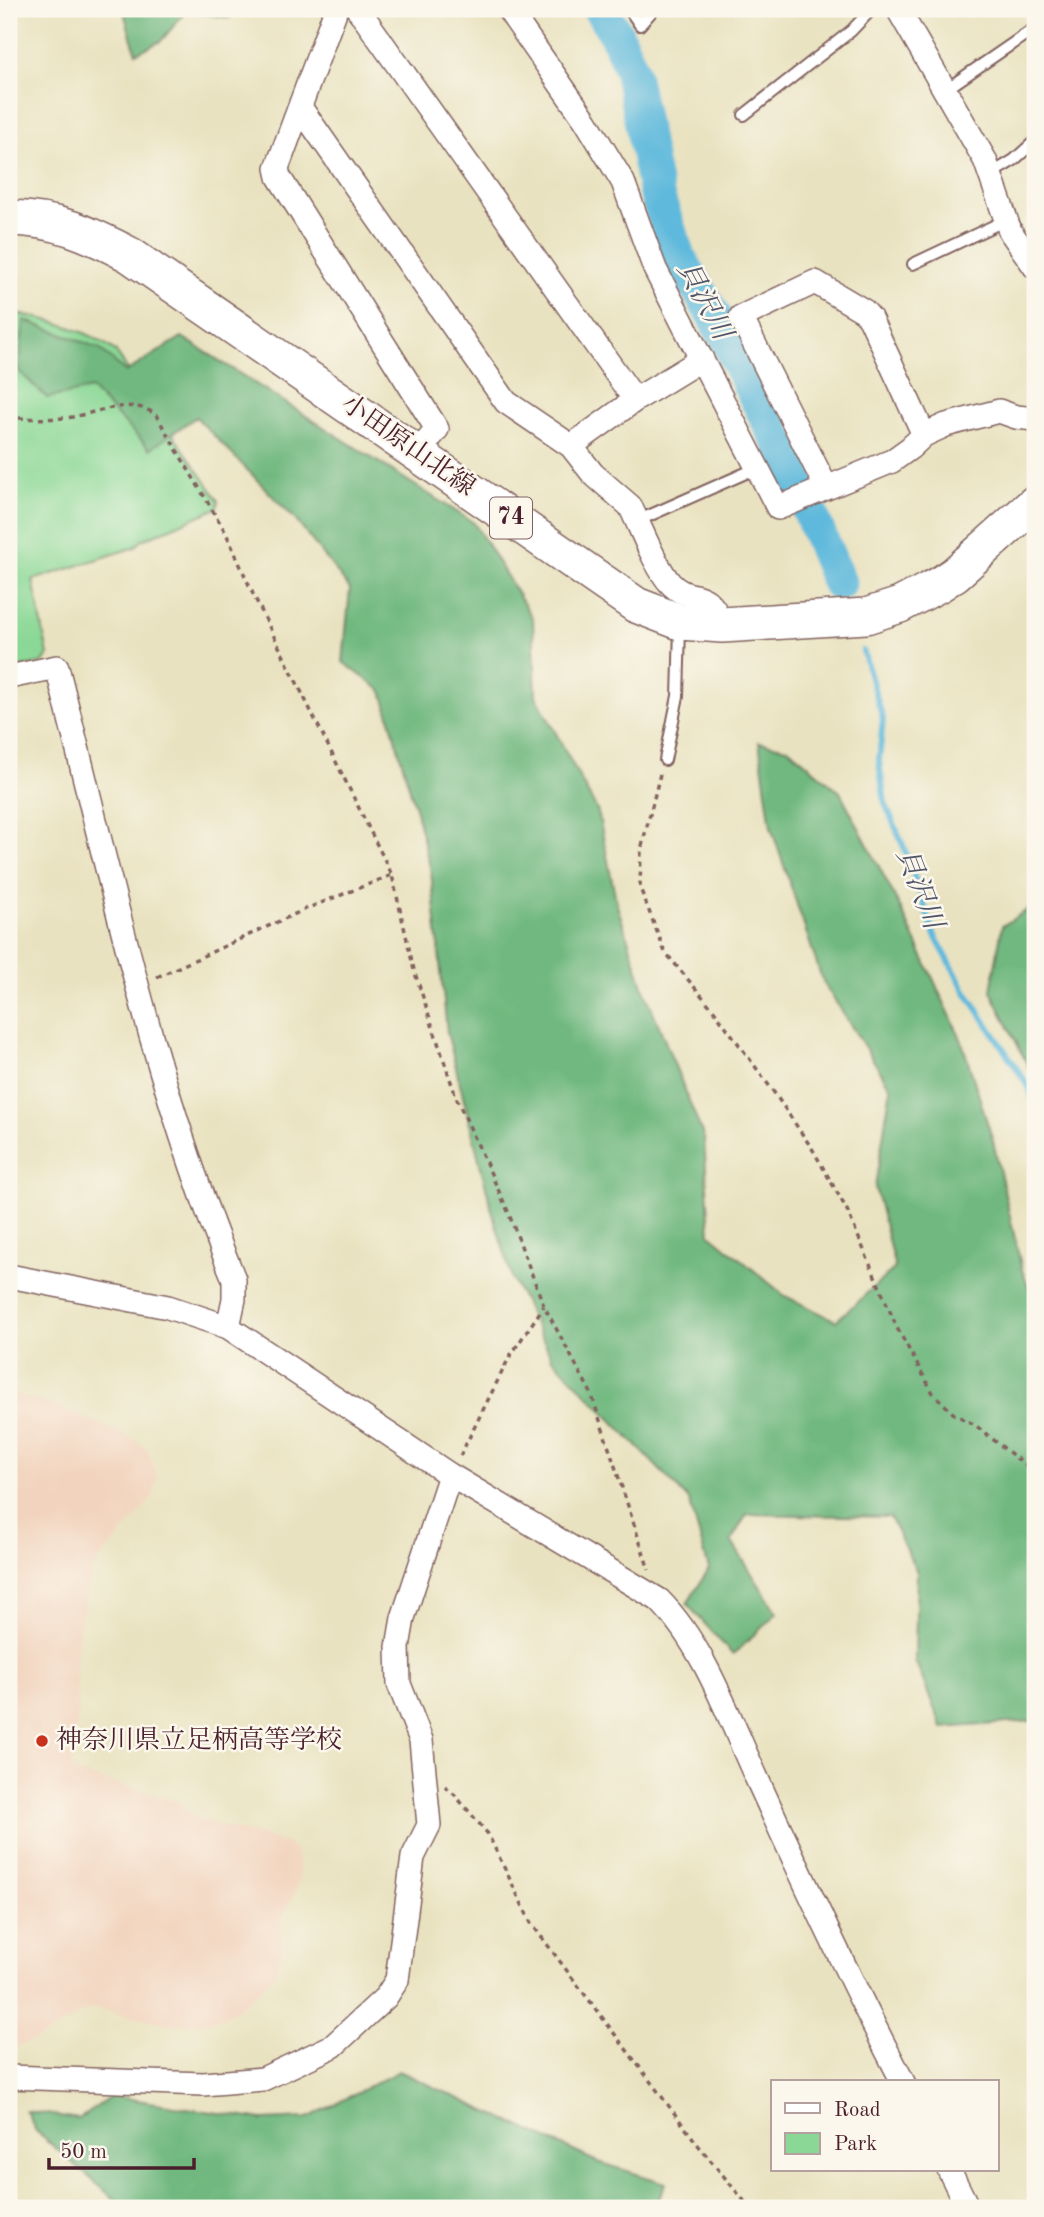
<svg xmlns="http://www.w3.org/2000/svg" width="1044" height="2217" font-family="'Old Standard TT','Noto Serif JP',serif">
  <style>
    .built { fill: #f2d4be }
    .green { fill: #8bd896; stroke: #6a7c60; stroke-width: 2 }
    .forest { fill: #70b87f; stroke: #5d6c55; stroke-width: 2 }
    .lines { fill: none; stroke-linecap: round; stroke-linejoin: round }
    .stream { stroke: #5eb9dc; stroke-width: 6 }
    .river { stroke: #5eb9dc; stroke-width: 35 }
    .lane-casing { stroke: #82635f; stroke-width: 14 }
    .street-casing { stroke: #82635f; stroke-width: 26 }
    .primary-casing { stroke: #82635f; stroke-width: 38 }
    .path { stroke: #82635f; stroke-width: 3.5; stroke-dasharray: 5 5; stroke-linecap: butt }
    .lane { stroke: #fff; stroke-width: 10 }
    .street { stroke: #fff; stroke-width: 23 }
    .primary { stroke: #fff; stroke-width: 35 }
    .poi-dot { fill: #c8321e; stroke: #fbf7ec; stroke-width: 2.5 }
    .labels { text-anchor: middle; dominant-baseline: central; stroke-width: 5; stroke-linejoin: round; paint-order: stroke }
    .shield { fill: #fbf7ec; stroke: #7f6065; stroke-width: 2 }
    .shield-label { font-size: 24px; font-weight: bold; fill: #4a1f2b }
    .street-label { font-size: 26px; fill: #4a1f2b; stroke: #fbf7ec }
    .poi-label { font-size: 26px; fill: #4a1f2b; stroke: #fbf7ec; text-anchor: start }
    .water-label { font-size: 28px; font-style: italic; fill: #515569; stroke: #fbf7ec }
  </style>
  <rect width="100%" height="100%" fill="#fbf7ec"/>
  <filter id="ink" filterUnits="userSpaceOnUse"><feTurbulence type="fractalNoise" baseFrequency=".0143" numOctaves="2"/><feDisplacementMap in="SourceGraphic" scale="14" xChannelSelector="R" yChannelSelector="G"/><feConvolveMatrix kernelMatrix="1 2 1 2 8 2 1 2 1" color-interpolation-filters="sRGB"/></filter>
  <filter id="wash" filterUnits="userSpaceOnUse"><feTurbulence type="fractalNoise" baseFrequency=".00686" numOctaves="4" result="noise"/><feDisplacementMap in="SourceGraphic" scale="28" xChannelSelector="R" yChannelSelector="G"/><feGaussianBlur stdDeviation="1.57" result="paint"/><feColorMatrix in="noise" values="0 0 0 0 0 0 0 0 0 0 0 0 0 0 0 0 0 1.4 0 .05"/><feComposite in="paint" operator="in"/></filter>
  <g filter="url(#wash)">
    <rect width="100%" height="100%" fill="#e9e2c0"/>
    <!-- built -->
    <path class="built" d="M9 1392 59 1407 135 1440 146 1449 152 1461 157 1479 153 1497 92 1569 80 1622 76 1655 78 1711 71 1771 177 1801 197 1819 286 1843 295 1850 300 1872 297 1888 283 1916 280 1930 282 1953 275 1973 256 1994 228 2015 209 2022 179 2025 131 2017 95 2008 85 2011 37 2039 9 2049Z"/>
    <!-- green -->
    <path class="green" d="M9 313C41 316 89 330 115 351L219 501 217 508 142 540 135 547 33 580 48 655 43 663 9 670Z"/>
    <!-- forest -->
    <path class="forest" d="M123 9H239L229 18 186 11 161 41 136 53Z
      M24 320 99 348 126 372 182 337 474 523 533 619 536 696 598 812 617 905 644 989 704 1138 710 1234 785 1296 836 1321 895 1268 875 1187 891 1088 823 982 771 827 759 742 788 748 840 792 898 903 961 1039 993 1141 1022 1270 1035 1305V1723L1034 1721 942 1728 915 1660 917 1572 890 1517 747 1514 731 1541 777 1613 733 1655 687 1604 709 1569 689 1500 552 1358 512 1278 492 1211 447 1032 431 871 416 811 382 691 343 662 350 589 294 518 196 417 150 449 91 389 47 398 19 371Z
      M1035 905V1080L991 991 1002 926Z
      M399 2071 595 2161 666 2183 654 2208H125L36 2131 26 2111 79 2119 112 2096 262 2120 308 2118Z"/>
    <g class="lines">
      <!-- stream -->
      <path class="stream" d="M863 651 883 719 879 761 885 803 903 845 935 936 966 992 1029 1087 1035 1107"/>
      <!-- river -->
      <path class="river" d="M600 9 615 32 631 69 656 193 678 256 713 314 789 461 839 583"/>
    </g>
  </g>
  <g filter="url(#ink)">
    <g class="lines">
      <defs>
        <path id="lane" d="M629 9 640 25 654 9
          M945 90 1035 28
          M744 115 851 31 872 9
          M991 174 1014 160 1035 141
          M913 264 1006 220
          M637 521 757 468
          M665 760 678 696 680 628"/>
        <path id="street" d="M336 9 277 168 279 177 437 429 418 453
          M358 9 635 400
          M508 9 586 121 623 182 655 269 778 508 892 461 910 448 924 435 946 425 999 411 1016 417 1035 419
          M898 9 985 160 1010 231 1035 267
          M300 107 506 402 571 446 593 474 630 506C641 528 655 566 670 583 691 606 705 582 722 625
          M571 446 635 400 702 359
          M826 487 741 317 815 282 864 311 870 318 924 435
          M9 677 57 667C109 871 153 1084 234 1279V1299L228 1327
          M9 1276 168 1307 228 1327 450 1475 659 1600C705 1646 730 1721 758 1781 804 1882 851 1983 903 2082
          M9 2077 203 2084 263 2079 333 2046 386 1997 397 1980 413 1857 429 1825 421 1740 399 1684 398 1647 403 1618 450 1475
          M949 2170 968 2208"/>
        <path id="primary" d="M9 218C57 219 88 233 130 255L636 605 680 622 722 625 866 616 900 605 940 584 955 574 1035 503"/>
      </defs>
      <!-- lane casing -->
      <use href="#lane" class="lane-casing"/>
      <!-- street casing -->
      <use href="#street" class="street-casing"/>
      <!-- primary casing -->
      <use href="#primary" class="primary-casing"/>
      <!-- path -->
      <path class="path" d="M9 417C27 419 46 419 65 418 94 415 130 395 156 415L226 533 253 594 392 875 414 970 456 1097 507 1209 544 1306 591 1393 649 1570
        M660 774 641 850 640 888 665 952 716 1013 773 1091 813 1150 847 1210 897 1328 933 1393 954 1414 975 1425 1035 1473
        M157 977 308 908 392 875
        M460 1456 510 1356 544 1306
        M445 1786 455 1795 488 1834 531 1923 702 2150 750 2208"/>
      <!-- lane -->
      <use href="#lane" class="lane"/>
      <!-- street -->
      <use href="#street" class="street"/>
      <!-- primary -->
      <use href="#primary" class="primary"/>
    </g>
  </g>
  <!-- markers -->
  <circle class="poi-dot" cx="42" cy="1741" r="7"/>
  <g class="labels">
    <!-- shield labels -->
    <rect class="shield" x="490" y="497.5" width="42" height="41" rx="5"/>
    <g class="shield-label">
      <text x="511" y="518">74</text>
    </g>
    <!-- street labels -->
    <g class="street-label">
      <text transform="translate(408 446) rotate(35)">小田原山北線</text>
    </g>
    <!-- poi labels -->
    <g class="poi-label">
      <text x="56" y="1741">神奈川県立足柄高等学校</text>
    </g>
    <!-- water labels -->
    <g class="water-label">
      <text transform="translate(703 301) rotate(62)">貝沢川</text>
      <text transform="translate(918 889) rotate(69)">貝沢川</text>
    </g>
  </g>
  <!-- margin -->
  <rect width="1044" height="2217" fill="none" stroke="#fbf7ec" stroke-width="35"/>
  <!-- legend -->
  <rect x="771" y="2080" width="228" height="91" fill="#fbf7ec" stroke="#b4a19f" stroke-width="2"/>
  <rect x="785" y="2103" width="35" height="10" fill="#ffffff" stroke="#b4a19f" stroke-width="2"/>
  <text x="834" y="2116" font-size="21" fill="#4a1f2b">Road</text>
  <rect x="785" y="2133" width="35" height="21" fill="#8bd896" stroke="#b4a19f" stroke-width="2"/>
  <text x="834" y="2150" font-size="21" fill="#4a1f2b">Park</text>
  <!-- scale -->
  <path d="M49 2158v10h145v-10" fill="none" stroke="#4a1f2b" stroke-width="3.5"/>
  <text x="60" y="2158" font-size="21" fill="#4a1f2b" stroke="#fbf7ec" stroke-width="5" paint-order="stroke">50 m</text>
</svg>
